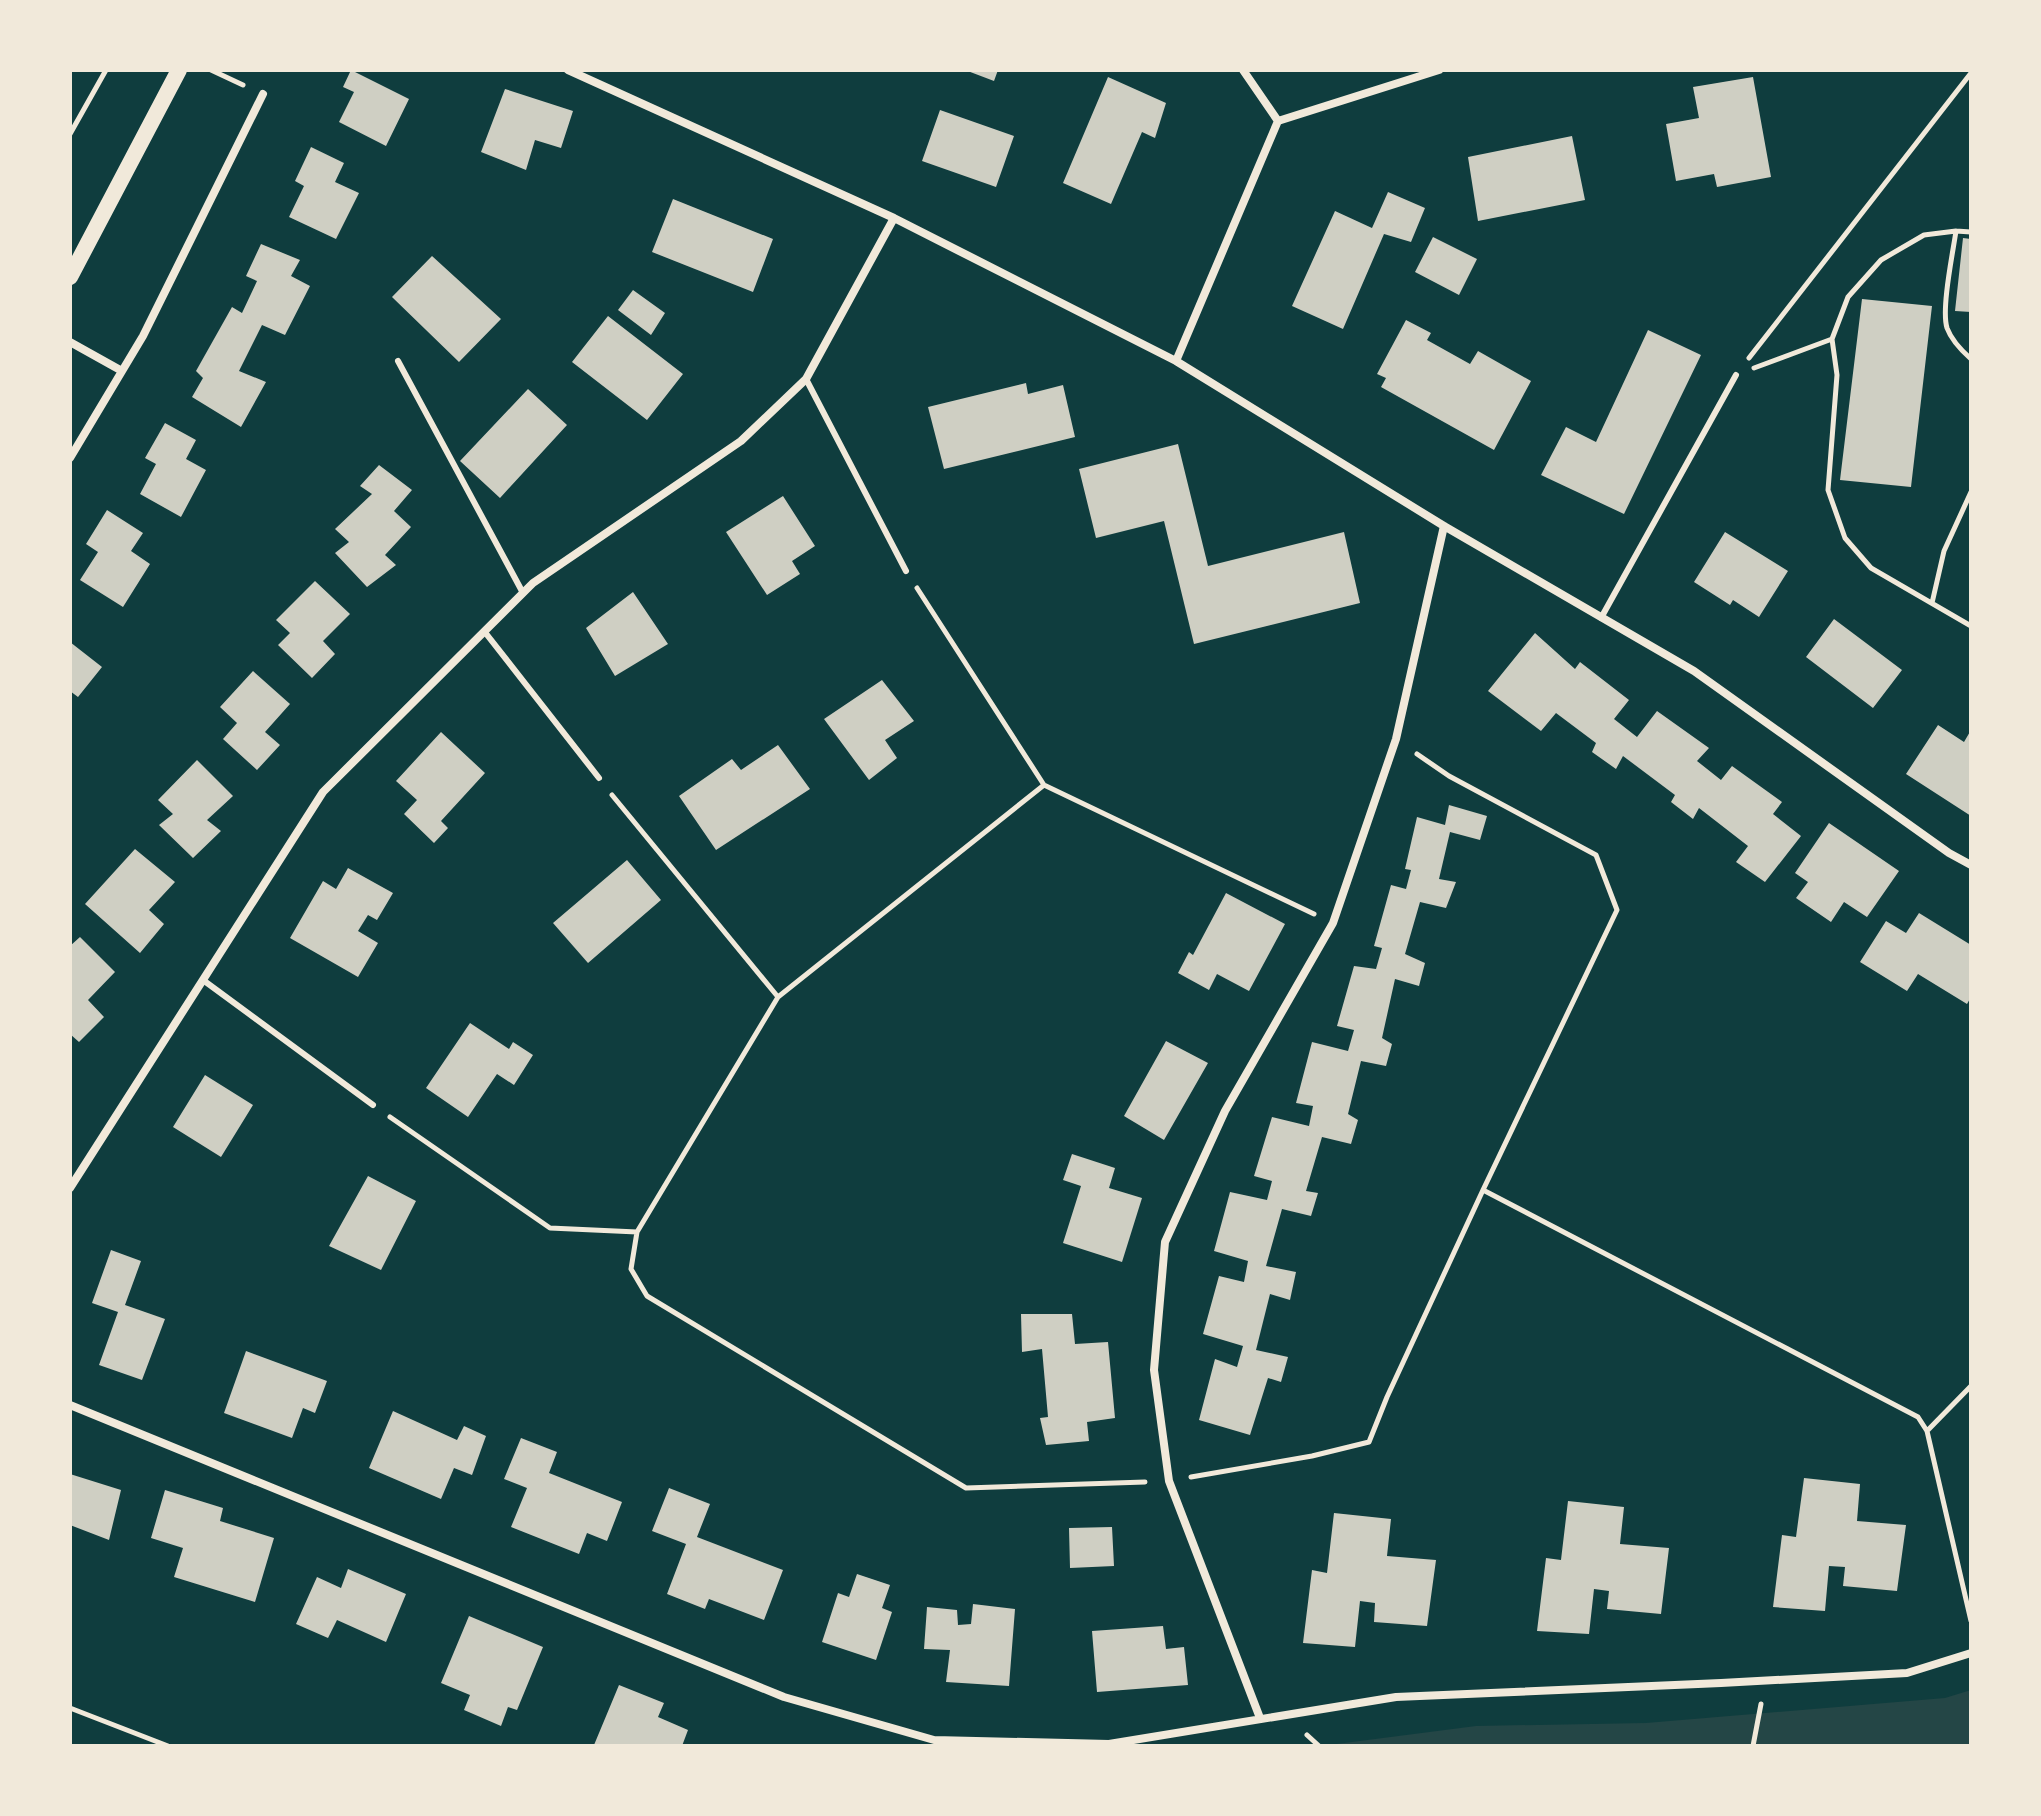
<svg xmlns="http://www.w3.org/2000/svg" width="2041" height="1816" font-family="Lato,sans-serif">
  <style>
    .green { fill: #244646 }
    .building { fill: #cfcfc3 }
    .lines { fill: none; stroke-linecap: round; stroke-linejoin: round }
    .path { stroke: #f1e9da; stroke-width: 5 }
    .service { stroke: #f1e9da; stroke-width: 6 }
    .minor { stroke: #f1e9da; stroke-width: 8 }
    .secondary { stroke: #f1e9da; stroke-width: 16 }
  </style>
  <rect width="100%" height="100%" fill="#0f3d3e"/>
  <!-- green -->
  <path class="green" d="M1971 1690V1746H1321L1476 1726 1646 1723 1945 1698Z"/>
  <!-- building -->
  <path class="building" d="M351 70 409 99 386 146 339 122 354 92 343 87Z
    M965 70H998L994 81Z
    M1108 77 1166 103 1155 138 1142 132 1111 204 1063 183Z
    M1753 77 1771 177 1717 187 1714 174 1676 181 1666 124 1699 118 1693 87Z
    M505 89 573 111 561 148 535 140 526 170 481 152Z
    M940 110 1014 136 996 187 922 161Z
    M1572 136 1585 200 1478 221 1468 157Z
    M311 147 344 163 335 182 359 193 336 239 289 217 304 186 295 181Z
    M1388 192 1425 208 1411 242 1384 234 1343 329 1292 306 1335 211 1372 228Z
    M673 199 773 239 753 292 652 252Z
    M1433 237 1477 259 1459 295 1415 272Z
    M1963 238 1971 239V312L1955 311Z
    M261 244 300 260 291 276 310 286 285 335 262 325 239 371 266 382 241 427 192 397 203 378 196 371 232 307 242 313 257 281 246 276Z
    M432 256 501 319 459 362 392 297Z
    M633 290 665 313 651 335 618 310Z
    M1862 299 1932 306 1911 487 1840 480Z
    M608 316 683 374 647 420 572 362Z
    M1406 320 1431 333 1427 340 1470 364 1478 351 1531 381 1494 450 1381 387 1386 378 1377 374Z
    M1648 330 1701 355 1624 514 1541 475 1566 427 1596 442Z
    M1026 383 1028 394 1063 385 1075 437 944 469 928 407Z
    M528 389 567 425 500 498 460 461Z
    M165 423 196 440 186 459 206 470 181 517 140 494 156 464 145 458Z
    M1178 444 1208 566 1344 532 1360 603 1194 644 1164 521 1096 538 1079 469Z
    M379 465 412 490 394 511 411 527 385 555 396 565 367 587 335 553 349 542 335 529 372 494 360 486Z
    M783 496 815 546 792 561 800 574 767 595 726 532Z
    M107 510 143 533 131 551 150 564 123 607 80 580 98 552 86 544Z
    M1725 532 1788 571 1759 617 1733 600 1730 605 1694 582Z
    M315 581 350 614 323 641 335 654 312 678 278 645 290 633 276 620Z
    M633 592 668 644 615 676 586 628Z
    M1834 619 1902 670 1873 708 1806 657Z
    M1535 633 1575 669 1580 662 1629 700 1614 719 1637 737 1657 711 1709 748 1697 761 1721 780 1732 766 1782 802 1773 814 1801 836 1765 882 1736 862 1748 846 1699 808 1693 819 1671 802 1675 795 1623 756 1616 769 1592 752 1596 743 1556 713 1541 731 1488 691Z
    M70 642 102 667 78 697 70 691Z
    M253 671 290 704 265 732 280 745 257 770 223 739 237 723 220 707Z
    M882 680 914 721 885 740 897 758 869 780 824 719Z
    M1938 725 1964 742 1971 730V816L1906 774Z
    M441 732 485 773 441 821 448 828 434 843 404 814 417 800 396 781Z
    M778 745 810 789 716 850 679 796 732 759 741 770Z
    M197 760 233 796 207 820 221 831 193 858 159 825 173 814 158 800Z
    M1449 805 1487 816 1480 840 1450 832 1439 879 1456 882 1446 908 1420 902 1405 954 1425 963 1419 986 1395 979 1382 1038 1392 1044 1386 1066 1361 1061 1348 1114 1358 1120 1351 1144 1322 1137 1306 1191 1318 1193 1311 1216 1282 1209 1266 1266 1296 1272 1290 1300 1270 1294 1256 1350 1288 1357 1281 1382 1268 1378 1250 1435 1199 1420 1215 1359 1237 1367 1243 1346 1203 1334 1219 1276 1244 1282 1248 1261 1214 1251 1230 1192 1267 1200 1272 1181 1254 1176 1272 1117 1309 1126 1313 1106 1296 1103 1312 1042 1348 1051 1354 1030 1337 1026 1354 966 1376 969 1382 948 1374 946 1391 885 1406 889 1411 870 1405 869 1417 817 1445 825Z
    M1829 823 1899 871 1867 917 1844 902 1831 922 1796 898 1808 882 1795 873Z
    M135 849 175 882 149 910 164 924 140 953 85 904Z
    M627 860 661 900 588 963 553 923Z
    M348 868 393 893 377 920 368 915 358 931 378 943 358 977 290 938 323 881 336 889Z
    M1226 893 1285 924 1249 991 1217 974 1209 990 1178 973 1189 952 1193 955Z
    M1919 913 1971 945V997L1967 1004 1918 974 1907 991 1860 962 1886 921 1906 933Z
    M80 937 115 972 88 1000 104 1017 79 1042 70 1034V946Z
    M470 1023 509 1049 513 1042 533 1055 514 1085 497 1074 468 1117 426 1088Z
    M1166 1041 1208 1063 1164 1140 1124 1116Z
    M205 1075 253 1105 221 1157 173 1127Z
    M1072 1154 1115 1168 1109 1188 1142 1198 1122 1262 1063 1243 1081 1186 1063 1180Z
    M368 1176 416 1201 381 1270 329 1246Z
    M111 1250 141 1261 125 1305 165 1319 142 1380 99 1365 118 1312 92 1303Z
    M1021 1314H1072L1075 1344 1108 1342 1115 1418 1087 1422 1089 1441 1046 1445 1040 1418 1048 1417 1042 1349 1022 1352Z
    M246 1351 327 1381 315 1413 303 1408 292 1438 224 1413Z
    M393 1411 457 1440 464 1426 486 1436 472 1475 454 1468 441 1499 369 1468Z
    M521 1438 557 1452 549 1473 622 1502 607 1541 587 1533 579 1554 511 1527 527 1488 504 1479Z
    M70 1474 121 1490 109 1540 70 1525Z
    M1804 1478 1860 1484 1857 1521 1906 1525 1897 1591 1843 1586 1845 1567 1829 1566 1825 1611 1773 1607 1782 1535 1796 1537Z
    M669 1488 710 1504 697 1537 783 1570 764 1620 709 1599 705 1609 667 1594 686 1544 652 1531Z
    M165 1490 223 1508 220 1521 274 1538 255 1602 174 1577 183 1548 151 1538Z
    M1568 1501 1624 1507 1620 1544 1669 1548 1661 1614 1607 1609 1609 1591 1594 1589 1589 1634 1537 1631 1546 1558 1561 1560Z
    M1334 1513 1391 1519 1387 1556 1436 1560 1427 1626 1374 1622 1375 1603 1360 1601 1355 1647 1303 1643 1312 1570 1327 1573Z
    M1112 1527 1114 1566 1070 1568 1069 1528Z
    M348 1569 406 1594 386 1642 337 1620 328 1638 296 1624 317 1577 341 1588Z
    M857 1574 890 1585 882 1608 892 1612 876 1660 822 1642 838 1593 849 1597Z
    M973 1604 1015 1609 1009 1686 946 1682 950 1650 924 1649 927 1607 957 1610 958 1625 971 1624Z
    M469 1616 543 1647 517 1710 508 1707 501 1726 464 1710 470 1695 441 1683Z
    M1163 1626 1166 1649 1184 1647 1188 1685 1097 1692 1092 1631Z
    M619 1685 664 1703 658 1717 688 1730 682 1746 594 1745Z"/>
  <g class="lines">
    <!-- path -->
    <path class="path" d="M211 70 243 85
      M70 134 106 70
      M1956 231C1953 252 1941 309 1947 328 1951 339 1962 351 1971 359
      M1971 232 1956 231 1924 235 1881 260 1848 297 1832 339 1837 375 1828 490 1845 538 1871 568 1971 626
      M1749 358 1971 73
      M1754 368 1832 339
      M917 588 1044 785 1314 914
      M1932 603 1944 551 1971 492
      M1044 785 778 997 637 1232 631 1269 647 1296 966 1488 1145 1482
      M612 795 778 997
      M390 1117 550 1228 637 1232
      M1483 1190 1918 1417 1927 1431 1971 1621
      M1927 1431 1971 1386
      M1191 1477 1312 1456 1369 1442 1387 1397 1483 1190 1617 910 1596 855 1449 776 1417 754
      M70 1708 168 1746
      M1307 1735 1319 1746
      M1753 1746 1761 1704"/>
    <!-- service -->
    <path class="service" d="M398 361 523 593
      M806 379 906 571
      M1601 618 1736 375
      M484 631 599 778
      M203 980 373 1105"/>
    <!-- minor -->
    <path class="minor" d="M568 70 894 218 1176 361 1444 526 1694 671 1949 853 1971 865
      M1243 70 1278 121
      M70 342 122 371
      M1176 361 1278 121 1439 70
      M70 458 143 336 263 94
      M70 1188 323 792 533 583 741 441 806 379 894 218
      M70 1405 784 1697 934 1740 1109 1744 1396 1697 1721 1683 1907 1673 1971 1653
      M1260 1718 1169 1481 1154 1370 1165 1242 1225 1111 1333 923 1396 739 1444 526"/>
    <!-- secondary -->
    <path class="secondary" d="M70 277 179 70"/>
  </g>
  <!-- border -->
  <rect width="2041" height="1816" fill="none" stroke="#f1e9da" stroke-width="144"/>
</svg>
